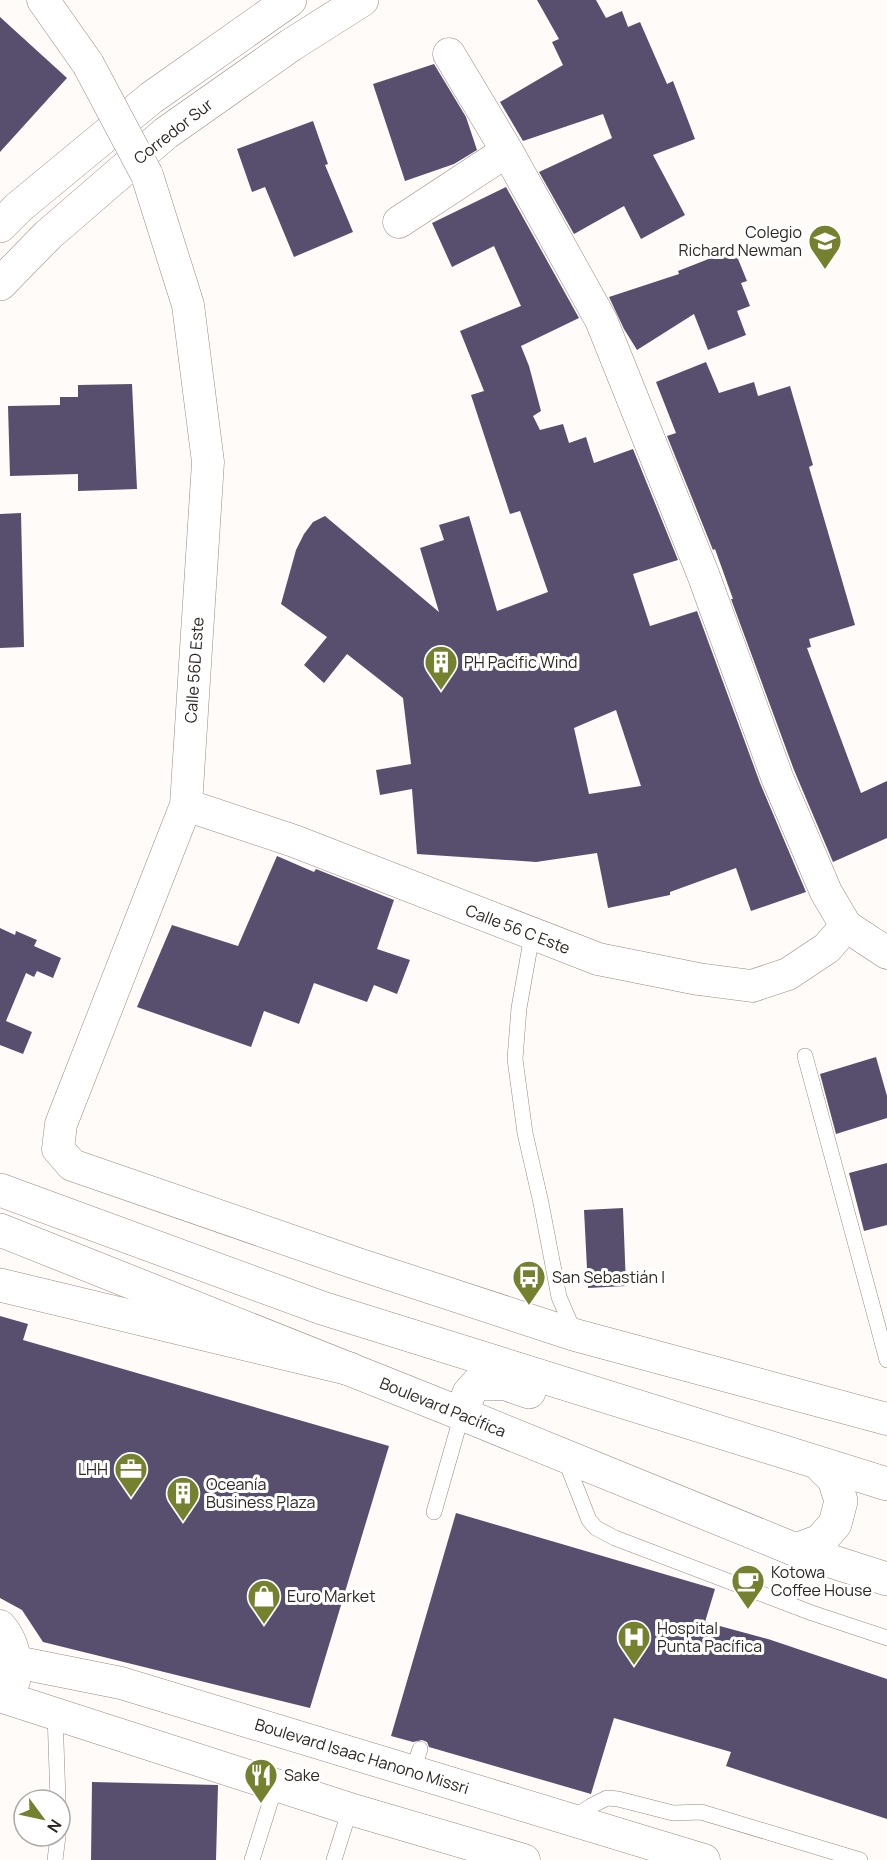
<svg xmlns="http://www.w3.org/2000/svg" width="887" height="1860" font-family="Manrope,sans-serif">
  <style>
    .building { fill: #584f6f; fill-rule: evenodd }
    .lines { fill: none; stroke-linecap: round; stroke-linejoin: round }
    .lane-casing { stroke: #9a8981; stroke-width: 16 }
    .street-casing { stroke: #9a8981; stroke-width: 33 }
    .secondary-casing { stroke: #9a8981; stroke-width: 34 }
    .highway-casing { stroke: #9a8981; stroke-width: 34 }
    .lane { stroke: #fff; stroke-width: 15 }
    .street { stroke: #fff; stroke-width: 32 }
    .secondary { stroke: #fff; stroke-width: 33 }
    .highway { stroke: #fff; stroke-width: 33 }
    .street-bridge-casing { stroke: #9a8981; stroke-width: 33; stroke-linecap: butt }
    .street-bridge { stroke: #fff; stroke-width: 32 }
    .labels { text-anchor: middle; dominant-baseline: central; stroke-width: 6; stroke-linejoin: round; paint-order: stroke }
    .street-label { font-size: 16px; fill: #2e2723; stroke: #fff }
    .poi-label { font-size: 16px; fill: #2e2723; stroke: #fff; text-anchor: start }
  </style>
  <rect width="100%" height="100%" fill="#fffbf9"/>
  <!-- building -->
  <path class="building" d="M537 0H596L606 18 622 11 628 27 640 22 667 84 673 81 695 139 653 155 685 215 641 239 624 206 574 234 539 172 612 138 603 114 523 141 500 102 563 65 552 42 559 39Z
    M0 17 67 78 0 152Z
    M434 64 466 117 477 150 454 164 405 181 373 84Z
    M313 121 328 164 325 165 353 232 294 257 265 187 252 192 237 149Z
    M506 187 579 318 521 346 529 366 541 411 533 416 540 430 563 424 569 443 586 437 594 463 633 449 678 560 633 574 650 626 697 611 760 783 806 892 751 911 736 868 670 892V895L608 908 597 853 536 862 417 854 412 789 380 795 376 770 411 764 403 698 347 654 324 683 304 665 327 637 281 604 296 550 304 534 313 522 325 516 439 612 420 548 444 540 439 525 469 516 497 611 548 592 520 511 510 514 471 395 484 391 460 331 521 306 494 246 452 267 432 223ZM616 710 641 786 589 794 574 728Z
    M734 249 747 281 741 283 750 306 737 311 746 335 708 350 694 314 637 350 624 329 609 297 679 274 678 271Z
    M706 362 719 393 754 382 758 396 790 386 813 465 809 467 855 625 809 639 811 647 807 648 861 793 887 781V838L833 862 794 770 731 599H733L715 549 713 550 667 436 676 433 656 382Z
    M132 384 137 489 78 491V474L10 476 8 406 60 405V397H78V385Z
    M21 513 24 647 0 648V514Z
    M277 856 314 872 316 869 394 900 377 949 410 960 397 994 374 985 367 1002 314 983 299 1024 264 1011 251 1047 137 1007 172 925 238 946Z
    M0 928 15 935 16 931 37 940 34 946 61 958 53 978 37 971 34 977 26 973 6 1021 32 1032 23 1054 0 1045Z
    M876 1057 887 1096V1118L836 1134 820 1074Z
    M887 1163V1225L864 1231 849 1173Z
    M623 1208 626 1286 588 1288 584 1210Z
    M0 1316 28 1324 23 1340 389 1446 310 1708 43 1642 22 1610 0 1598Z
    M456 1513 715 1589 705 1622 768 1639 887 1679V1819L726 1766 731 1752 614 1718 591 1794 429 1747 427 1742 422 1740 413 1742 391 1736Z
    M92 1782 218 1785 216 1860H91Z"/>
  <g class="lines">
    <defs>
      <path id="lane" d="M532 935 519 1008 515 1059 525 1133 541 1203 559 1297 575 1334
        M805 1056 887 1360
        M565 1459 589 1520 596 1528 615 1538 812 1613 887 1638
        M434 1512 462 1414
        M55 1714 58 1800
        M413 1771 420 1749
        M572 1819 591 1806 607 1798 618 1799 673 1813 701 1812 860 1860
        M55 1860 58 1836
        M252 1860 276 1784
        M334 1860 350 1809"/>
      <path id="street" d="M43 0 88 64
        M449 54 507 151 601 320 703 574 777 777 826 892 846 926 887 953
        M147 175 188 305 208 462 186 805 61 1124 58 1149 72 1165 358 1264 575 1335 887 1419
        M399 222 507 151
        M186 805 294 841 598 959 698 979 752 986 788 974 827 948 846 926
        M0 1626C14 1642 17 1660 14 1681
        M16 1662 121 1683 704 1860
        M6 1698 350 1809 524 1860"/>
      <path id="secondary" d="M0 1190 322 1308 887 1484
        M0 1230 462 1414 796 1550 887 1579
        M462 1414 469 1393 478 1383 506 1384 529 1392
        M796 1550 820 1541 835 1524 841 1501 834 1479 818 1463"/>
      <path id="highway" d="M0 226 19 207 151 98 290 0
        M0 284 48 235 166 133 291 45 362 0
        M0 1285 350 1369"/>
    </defs>
    <!-- lane casing -->
    <use href="#lane" class="lane-casing"/>
    <!-- street casing -->
    <use href="#street" class="street-casing"/>
    <!-- secondary casing -->
    <use href="#secondary" class="secondary-casing"/>
    <!-- highway casing -->
    <use href="#highway" class="highway-casing"/>
    <!-- lane -->
    <use href="#lane" class="lane"/>
    <!-- street -->
    <use href="#street" class="street"/>
    <!-- secondary -->
    <use href="#secondary" class="secondary"/>
    <!-- highway -->
    <use href="#highway" class="highway"/>
    <defs>
      <path id="street-bridge" d="M88 64 147 175"/>
    </defs>
    <!-- street-bridge casing -->
    <use href="#street-bridge" class="street-bridge-casing"/>
    <!-- street-bridge -->
    <use href="#street-bridge" class="street-bridge"/>
  </g>
  <!-- icons -->
  <defs>
    <symbol id="school-pin" viewBox="-11 -11 22 30"><path d="M0 17L-7.5 6A9.5 9.5 0 1 1 7.5 6Z" fill="#76812f" stroke="#fff"/><path d="M0-5L7-2L0 1L-7-2ZM-4 1L0 2.5L4 1V4Q0 6-4 4Z" fill="#fff"/></symbol>
    <symbol id="building-pin" viewBox="-11 -11 22 30"><path d="M0 17L-7.5 6A9.5 9.5 0 1 1 7.5 6Z" fill="#76812f" stroke="#fff"/><path d="M-4-6H4V6H1V3H-1V6H-4ZM-2.5-4.3h1.7v1.8h-1.7ZM.8-4.3h1.7v1.8H.8ZM-2.5-1h1.7V.8h-1.7ZM.8-1h1.7V.8H.8Z" fill="#fff"/></symbol>
    <symbol id="bus-pin" viewBox="-11 -11 22 30"><path d="M0 17L-7.5 6A9.5 9.5 0 1 1 7.5 6Z" fill="#76812f" stroke="#fff"/><path d="M-5-6H5V4H4V6H2V4H-2V6H-4V4H-5ZM-3.5-4V0h7V-4ZM-3.5 1.2v1.5H-2V1.2ZM2 1.2v1.5H3.5V1.2Z" fill="#fff"/></symbol>
    <symbol id="office-pin" viewBox="-11 -11 22 30"><path d="M0 17L-7.5 6A9.5 9.5 0 1 1 7.5 6Z" fill="#76812f" stroke="#fff"/><path d="M-6-3h4V-5.5h4V-3h4V5H-6ZM-1-4.5V-3h2v-1.5ZM-6 0V1H6V0Z" fill="#fff"/></symbol>
    <symbol id="cafe-pin" viewBox="-11 -11 22 30"><path d="M0 17L-7.5 6A9.5 9.5 0 1 1 7.5 6Z" fill="#76812f" stroke="#fff"/><path d="M-5.5-4.5H6V0H3Q3 3.5 0 3.5H-2.5Q-5.5 3.5-5.5 0ZM3-3.2v2h1.7v-2ZM-6 4.5H4V6H-6Z" fill="#fff"/></symbol>
    <symbol id="shop-pin" viewBox="-11 -11 22 30"><path d="M0 17L-7.5 6A9.5 9.5 0 1 1 7.5 6Z" fill="#76812f" stroke="#fff"/><path d="M-5-2.5h2.3a2.7 3.5 0 0 1 5.4 0H5L5.5 6h-11ZM-1.5-2.5h3a1.5 2.3 0 0 0-3 0Z" fill="#fff"/></symbol>
    <symbol id="hospital-pin" viewBox="-11 -11 22 30"><path d="M0 17L-7.5 6A9.5 9.5 0 1 1 7.5 6Z" fill="#76812f" stroke="#fff"/><path d="M-5-5h3v3.5h4V-5h3V5h-3V1.5h-4V5h-3Z" fill="#fff"/></symbol>
    <symbol id="restaurant-pin" viewBox="-11 -11 22 30"><path d="M0 17L-7.5 6A9.5 9.5 0 1 1 7.5 6Z" fill="#76812f" stroke="#fff"/><path d="M-5-6h1v4h1v-4h1v4h1v-4h1v5L-1.5 .5V6h-2V.5L-5-1ZM5-6V6H3V1.5H1.5Q1.5-4 5-6Z" fill="#fff"/></symbol>
  </defs>
  <g fill-rule="evenodd">
    <use href="#school-pin" x="806" y="222" width="38" height="52"/>
    <use href="#building-pin" x="422" y="643" width="38" height="52"/>
    <use href="#bus-pin" x="510" y="1258" width="38" height="52"/>
    <use href="#office-pin" x="112" y="1450" width="38" height="52"/>
    <use href="#building-pin" x="164" y="1474" width="38" height="52"/>
    <use href="#cafe-pin" x="729" y="1562" width="38" height="52"/>
    <use href="#shop-pin" x="245" y="1577" width="38" height="52"/>
    <use href="#hospital-pin" x="615" y="1618" width="38" height="52"/>
    <use href="#restaurant-pin" x="242" y="1756" width="38" height="52"/>
  </g>
  <g class="labels">
    <!-- street labels -->
    <g class="street-label">
      <text transform="translate(173 131) rotate(-38)">Corredor Sur</text>
      <text transform="translate(194 670) rotate(-86)">Calle 56D Este</text>
      <text transform="translate(518 929) rotate(21)">Calle 56 C Este</text>
      <text transform="translate(443 1407) rotate(22)">Boulevard Pacífica</text>
      <text transform="translate(362 1756) rotate(17)">Boulevard Isaac Hanono Missri</text>
    </g>
    <!-- poi labels -->
    <g class="poi-label">
      <text x="802" y="232" text-anchor="end">Colegio<tspan x="802" dy="18">Richard Newman</tspan></text>
      <text x="464" y="662">PH Pacific Wind</text>
      <text x="552" y="1277">San Sebastián I</text>
      <text x="108" y="1469" text-anchor="end">LHH</text>
      <text x="206" y="1484">Oceanía<tspan x="206" dy="18">Business Plaza</tspan></text>
      <text x="771" y="1572">Kotowa<tspan x="771" dy="18">Coffee House</tspan></text>
      <text x="287" y="1596">Euro Market</text>
      <text x="657" y="1628">Hospital<tspan x="657" dy="18">Punta Pacífica</tspan></text>
      <text x="284" y="1775">Sake</text>
    </g>
  </g>
  <!-- north arrow -->
  <g transform="translate(42 1818) rotate(123)"><circle r="28" fill="#ffffff" stroke="#aba9a7" stroke-width="1.5"/>
  <path d="M0-4.5L10 22L0 15L-10 22Z" fill="#76812f"/>
  <text y="-9" font-size="16" font-weight="bold" text-anchor="middle" fill="#2e2723">N</text>
  </g>
</svg>
